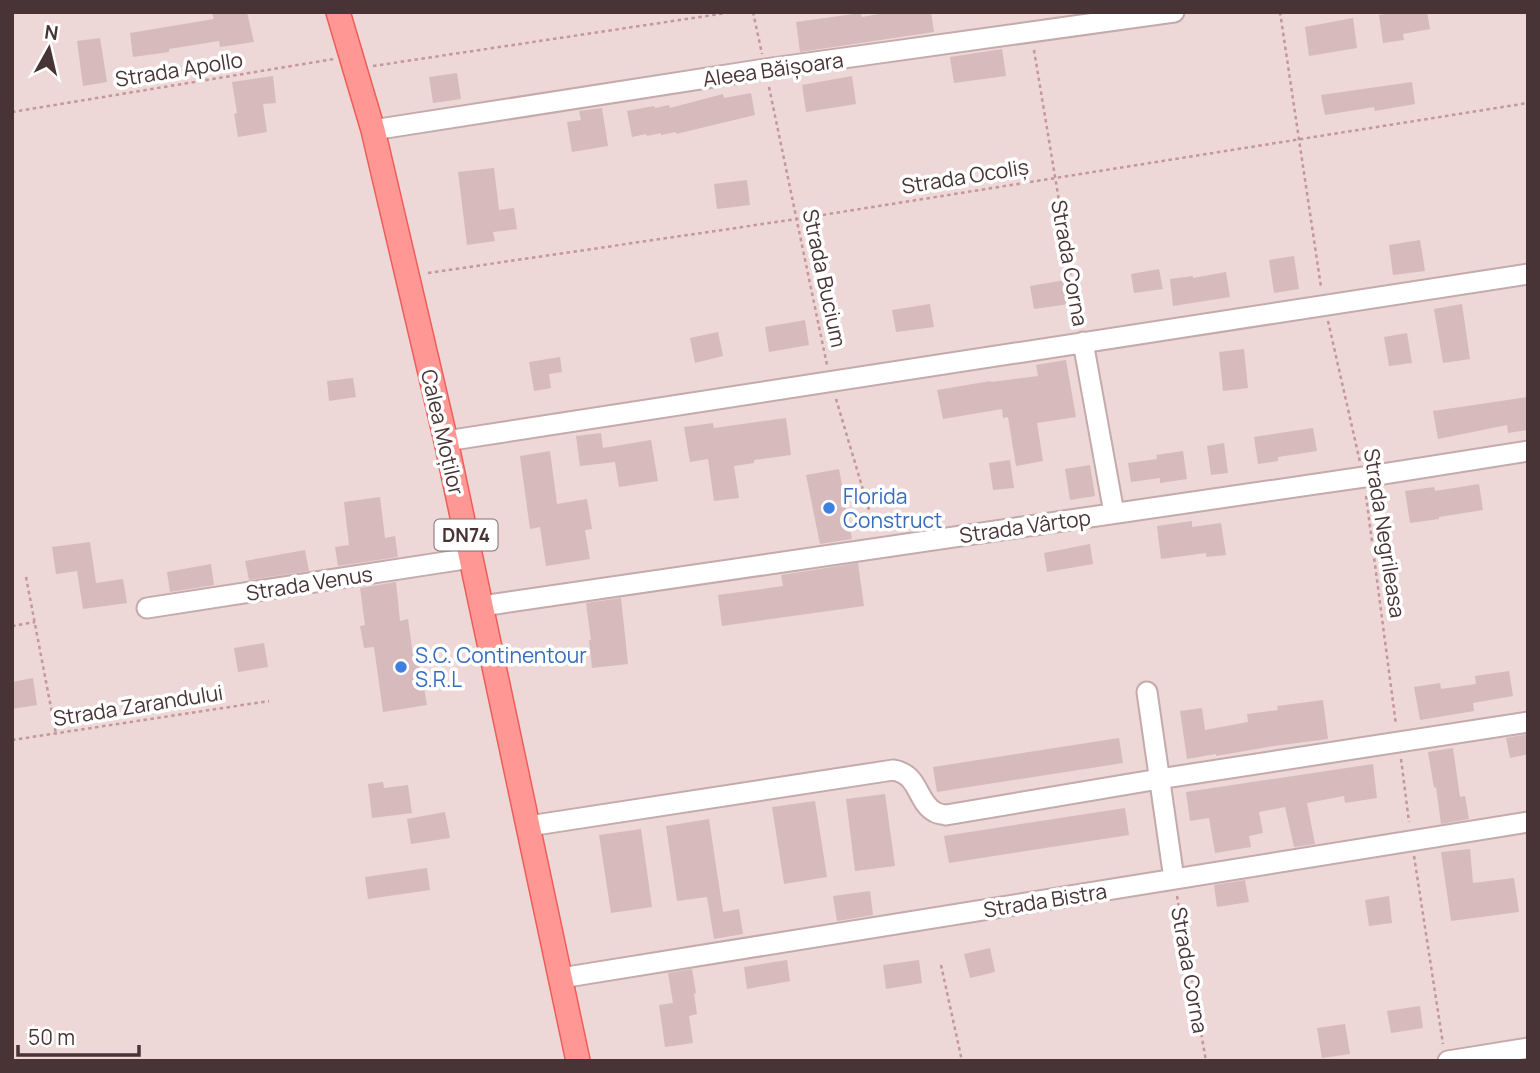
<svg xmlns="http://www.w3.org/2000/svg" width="1540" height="1073" font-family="Manrope,sans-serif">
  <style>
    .residential { fill: #edd7d7 }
    .building { fill: #d7babc }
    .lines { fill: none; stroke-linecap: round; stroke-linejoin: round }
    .minor-casing { stroke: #c4aaaa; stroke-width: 23 }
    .major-casing { stroke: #ef5d59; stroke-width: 26 }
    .path { stroke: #c49798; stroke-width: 2.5; stroke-dasharray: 3.5 3.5; stroke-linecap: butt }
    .minor { stroke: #fff; stroke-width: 19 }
    .major { stroke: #ff9894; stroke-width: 23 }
    .shop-dot { fill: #3f7fe0; stroke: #fff; stroke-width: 2.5 }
    .labels { text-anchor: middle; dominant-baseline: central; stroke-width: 7; stroke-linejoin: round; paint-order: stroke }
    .shield { fill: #fff; stroke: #7f7172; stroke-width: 2 }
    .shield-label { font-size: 19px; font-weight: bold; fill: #483436 }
    .street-label { font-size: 21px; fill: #483436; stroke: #fff }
    .shop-label { font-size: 21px; fill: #366cbe; stroke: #fff; text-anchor: start }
  </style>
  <rect width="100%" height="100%" fill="#f4e6e6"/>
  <!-- residential -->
  <path class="residential" d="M12 12H1528V1061H12Z"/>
  <!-- building -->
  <path class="building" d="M220 12H247L254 42 220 47 219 41 169 49V52L133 57 130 33 214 19 212 13Z
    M890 12H931L934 32 800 52 796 22 861 13 862 17Z
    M1395 12H1427L1430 29 1403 34 1404 40 1383 43 1379 15Z
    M1353 18 1357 48 1309 56 1305 27Z
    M100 38 107 82 83 86 77 41Z
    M1002 49 1006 76 954 83 950 57Z
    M457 73 461 99 433 103 429 77Z
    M273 76 276 103 263 104 267 132 238 137 234 114 237 113 232 82Z
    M852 76 856 104 806 112 802 85Z
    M1412 82 1415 104 1375 111 1374 107 1325 115 1321 95Z
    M751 93 755 115 676 134V132L661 135V133L647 136 646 134 632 137 627 111 654 106 655 108 669 105 670 108 723 94 724 98Z
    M602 108 608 146 572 152 567 122 581 120 579 111Z
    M494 168 499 210 514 208 517 229 493 232 495 241 467 245 458 172Z
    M747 180 750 205 717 209 714 184Z
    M1420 240 1425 271 1393 275 1389 245Z
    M1294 256 1299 289 1274 293 1269 260Z
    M1159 269 1163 289 1134 293 1131 274Z
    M1226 272 1230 297 1173 306 1170 279 1193 276V278Z
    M1065 280 1069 304 1034 309 1030 286Z
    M930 304 934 327 896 332 892 310Z
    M1462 304 1470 359 1443 363 1434 309Z
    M805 320 809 345 769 352 765 327Z
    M718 332 723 356 695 363 690 338Z
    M1407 333 1412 363 1389 366 1384 337Z
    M1244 349 1248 388 1223 391 1219 352Z
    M560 357 562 372 549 374 551 388 534 391 529 362Z
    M1066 360 1076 417 1037 423 1043 461 1016 466 1008 417 1003 418 1002 409 943 419 937 390 991 381V382L1038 376 1036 365Z
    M353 378 356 397 329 401 327 381Z
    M1528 397V430L1508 433 1507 425 1438 439 1433 411Z
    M786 418 791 455 754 460V463L734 466 739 498 714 501 708 459 690 462 684 427 713 423 714 428Z
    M1313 428 1317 451 1278 457V461L1258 464 1254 437Z
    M601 433 603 448 651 440 658 481 619 487 615 462 580 466 576 436Z
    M1224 443 1228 473 1211 475 1207 446Z
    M550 451 557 504 587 499 592 529 585 530 590 559 546 566 540 527 530 529 520 456Z
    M1183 451 1187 479 1160 483V478L1131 482 1128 463 1157 459 1156 455Z
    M1010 460 1014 488 993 490 989 463Z
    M1090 465 1095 496 1070 500 1065 469Z
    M839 469 852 539 820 544 806 475Z
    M1479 484 1483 510 1439 517V519L1410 523 1405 491 1434 487 1435 491Z
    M380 497 385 538 395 536 398 557 338 566 335 547 349 545 344 502Z
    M1192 521V527L1221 523 1226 555 1206 557V553L1161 559 1157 526Z
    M90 542 96 583 123 579 127 603 83 609 77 571 56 574 52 547Z
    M1090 544 1093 564 1047 572 1044 553Z
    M305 550 309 571 249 580 245 561Z
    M858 563 864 606 722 626 718 595 783 586 781 575Z
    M211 564 214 585 170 592 167 572Z
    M396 582 400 621 408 619 413 655 418 654 427 705 383 712 374 647 364 648 360 626 365 625 360 588Z
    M621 598 628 664 592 668 589 640H591L586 603Z
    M264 643 268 667 238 672 234 648Z
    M1509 671 1513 696 1473 703 1474 711 1420 720 1414 687 1440 683 1441 689 1476 684 1475 676Z
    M33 678 37 705 12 709V682Z
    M1323 700 1328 739 1274 746 1216 756V754L1187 759 1180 711 1202 708 1205 730 1248 722 1247 714 1278 710 1277 706Z
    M1528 734V754L1510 758 1506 738Z
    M1119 738 1123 763 937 792 933 767Z
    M1453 748 1460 797 1465 796 1469 819 1441 824 1436 787 1434 788 1428 752Z
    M1373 764 1377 798 1345 803 1344 796 1307 803 1315 844 1294 847 1285 807 1259 812 1263 833 1249 836 1251 847 1215 853 1209 818 1190 821 1186 792Z
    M383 782 384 788 408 785 412 813 372 818 368 784Z
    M885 794 895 866 855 871 846 799Z
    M815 801 827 877 784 884 772 807Z
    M1125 808 1129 835 949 863 944 836Z
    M445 812 450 838 411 844 407 819Z
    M709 819 723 912 739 909 743 934 714 939 707 897 677 901 666 826Z
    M641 829 652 907 611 913 599 835Z
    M1470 849 1473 883 1514 878 1519 912 1451 921 1441 852Z
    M427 868 430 890 368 899 365 877Z
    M1245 880 1249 902 1217 907 1214 885Z
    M870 891 873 915 837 921 833 896Z
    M1389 896 1392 923 1369 926 1365 900Z
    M990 948 995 972 970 978 964 954Z
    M787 960 790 981 747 989 744 967Z
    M919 960 922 983 886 989 883 965Z
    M692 969 696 993 694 994 697 1014 689 1016 693 1043 665 1047 659 1005 673 1003 668 973Z
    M1420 1006 1423 1028 1391 1033 1387 1011Z
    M1345 1024 1350 1054 1322 1058 1317 1028Z"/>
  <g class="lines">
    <defs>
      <path id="minor" d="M373 130 765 69 1174 12
        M1083 342 1114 513
        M446 441 1528 274
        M482 606 1364 477 1528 451
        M147 608 471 558
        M1147 692 1174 879
        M529 826 893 770C920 774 916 802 935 812 938 814 942 814 946 815L1159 779 1528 722
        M561 978 1528 822
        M1448 1061 1528 1048"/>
      <path id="major" d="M338 12 373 130 446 441 578 1061"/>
    </defs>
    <!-- minor casing -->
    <use href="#minor" class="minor-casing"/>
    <!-- major casing -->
    <use href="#major" class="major-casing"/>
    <!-- path -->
    <path class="path" d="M753 12 762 54
      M1280 12 1321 287
      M1034 50 1080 327
      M373 66 733 12
      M769 87 827 365
      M12 112 334 59
      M428 273 797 219 1528 103
      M1328 321 1360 462
      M836 399 875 530
      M1366 496 1396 725
      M26 577 56 734
      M12 626 35 622
      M12 740 269 701
      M1401 759 1409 822
      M1414 856 1443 1044
      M1177 896 1206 1061
      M941 965 962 1061"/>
    <!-- minor -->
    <use href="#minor" class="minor"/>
    <!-- major -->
    <use href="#major" class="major"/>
  </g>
  <!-- markers -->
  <g class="shop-dot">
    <circle cx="829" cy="508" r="7"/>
    <circle cx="401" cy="667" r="7"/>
  </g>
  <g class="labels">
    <!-- shield labels -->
    <rect class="shield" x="434.5" y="519.5" width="63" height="31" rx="5"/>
    <g class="shield-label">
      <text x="466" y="535">DN74</text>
    </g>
    <!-- street labels -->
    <g class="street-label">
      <text transform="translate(179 69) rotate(-9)">Strada Apollo</text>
      <text transform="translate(773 69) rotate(-8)">Aleea Băișoara</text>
      <text transform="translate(965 176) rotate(-9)">Strada Ocoliș</text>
      <text transform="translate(1070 263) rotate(80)">Strada Corna</text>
      <text transform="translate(825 278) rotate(78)">Strada Bucium</text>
      <text transform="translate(443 432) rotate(77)">Calea Moților</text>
      <text transform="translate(1025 526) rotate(-8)">Strada Vârtop</text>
      <text transform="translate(1385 533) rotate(81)">Strada Negrileasa</text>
      <text transform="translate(309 583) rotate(-9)">Strada Venus</text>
      <text transform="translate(138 705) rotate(-9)">Strada Zarandului</text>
      <text transform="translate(1045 900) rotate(-9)">Strada Bistra</text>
      <text transform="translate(1190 970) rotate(80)">Strada Corna</text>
    </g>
    <!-- shop labels -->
    <g class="shop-label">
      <text x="843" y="496">Florida<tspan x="843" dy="24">Construct</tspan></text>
      <text x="415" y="655">S.C. Continentour<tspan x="415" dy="24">S.R.L</tspan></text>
    </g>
  </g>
  <!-- border -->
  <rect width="1540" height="1073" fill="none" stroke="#483436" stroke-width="28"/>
  <!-- north arrow -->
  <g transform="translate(49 49) rotate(8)" stroke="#ffffff" stroke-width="5" paint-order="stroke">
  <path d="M0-5L12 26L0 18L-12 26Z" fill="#483436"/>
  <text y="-10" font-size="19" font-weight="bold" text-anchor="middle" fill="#483436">N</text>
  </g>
  <!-- scale -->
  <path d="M18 1045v10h121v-10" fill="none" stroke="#483436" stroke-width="3.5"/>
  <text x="28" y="1045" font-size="21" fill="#483436" stroke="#ffffff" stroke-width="5" paint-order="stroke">50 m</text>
</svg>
